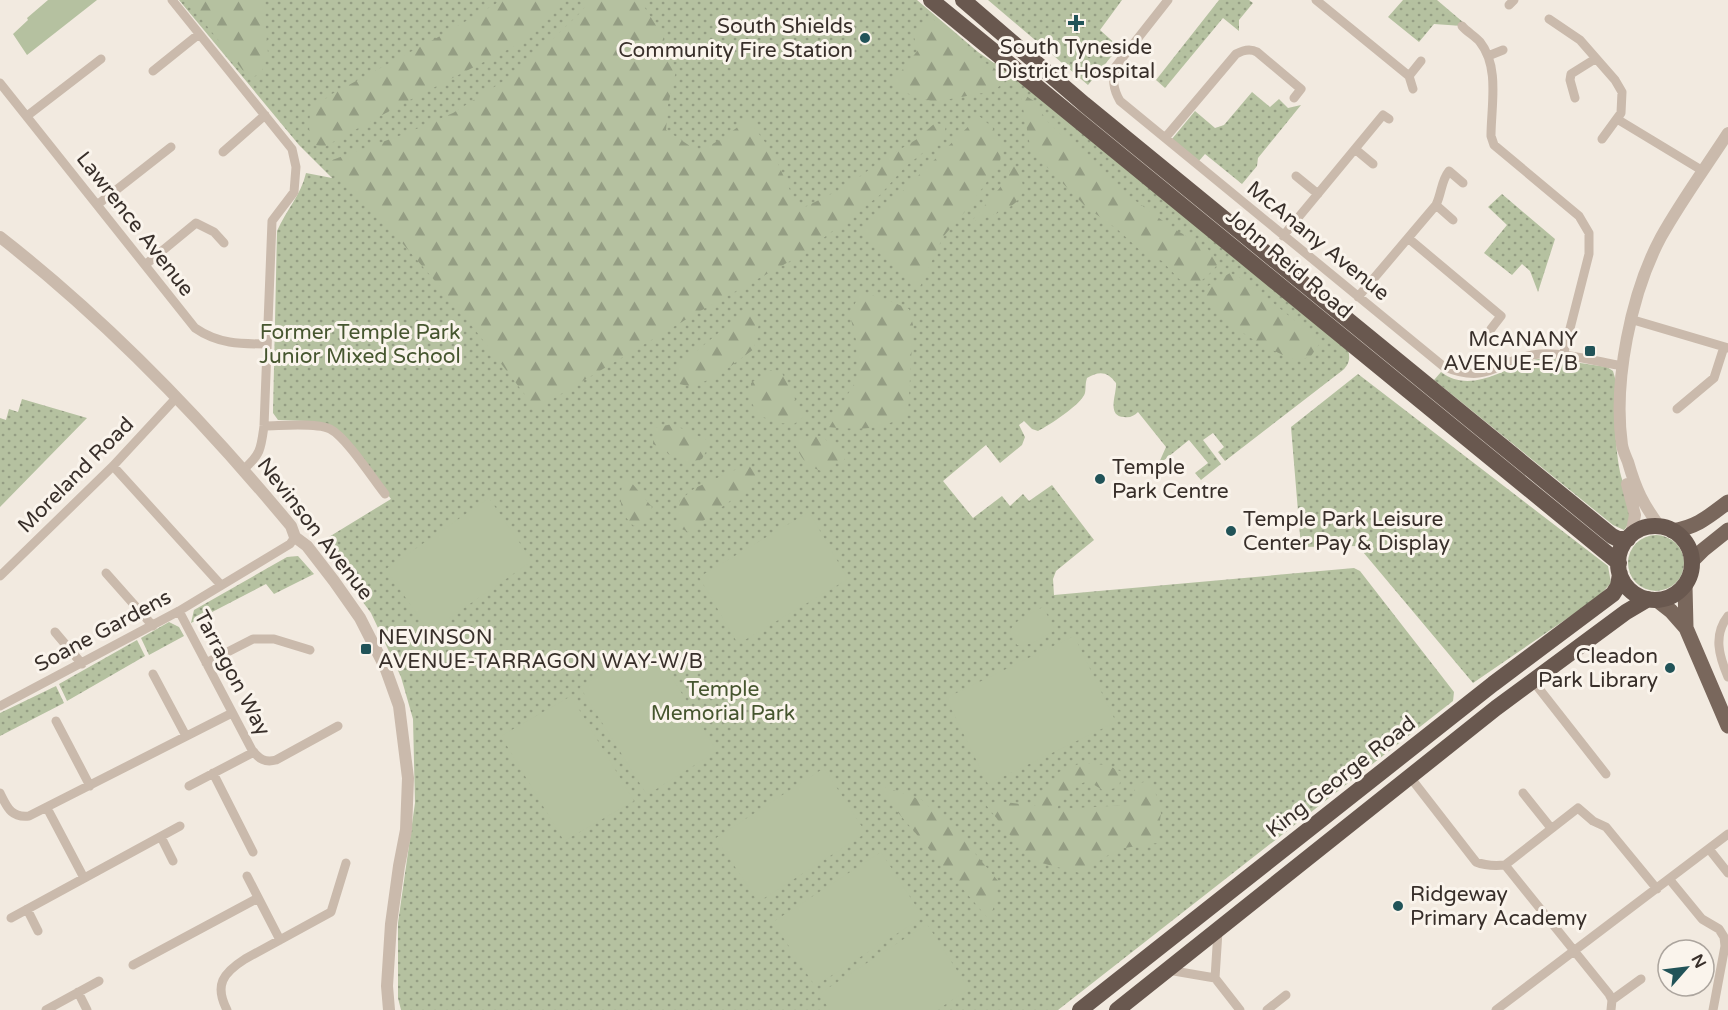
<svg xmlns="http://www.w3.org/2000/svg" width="1728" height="1010" font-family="'Varela Round',sans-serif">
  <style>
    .grass { fill: url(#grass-dots) }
    .forest { fill: url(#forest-firs) }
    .garden { fill: #b5c1a0 }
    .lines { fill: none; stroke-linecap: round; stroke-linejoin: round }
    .minor { stroke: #cabaac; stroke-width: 9 }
    .tertiary { stroke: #cabaac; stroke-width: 12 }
    .primary { stroke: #79675c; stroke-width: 15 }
    .trunk { stroke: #69584f; stroke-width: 16 }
    .poi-dot { fill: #215358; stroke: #faf4ec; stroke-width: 2 }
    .labels { text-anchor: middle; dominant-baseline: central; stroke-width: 6; stroke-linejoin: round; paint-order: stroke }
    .poi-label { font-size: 21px; fill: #382f2a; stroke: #faf4ec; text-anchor: start }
    .street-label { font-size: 21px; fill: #382f2a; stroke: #faf4ec }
    .park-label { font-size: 21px; fill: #46562f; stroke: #faf4ec }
  </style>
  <defs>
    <pattern id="grass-dots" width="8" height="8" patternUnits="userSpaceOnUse" patternTransform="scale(1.5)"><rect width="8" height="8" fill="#b5c1a0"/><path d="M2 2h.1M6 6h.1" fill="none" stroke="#949d83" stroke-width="1.8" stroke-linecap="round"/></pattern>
    <pattern id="forest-firs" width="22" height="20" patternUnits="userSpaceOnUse" patternTransform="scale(1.5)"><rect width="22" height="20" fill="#b5c1a0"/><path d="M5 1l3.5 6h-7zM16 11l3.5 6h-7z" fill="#949d83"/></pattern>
  </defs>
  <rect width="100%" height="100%" fill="#f2eae0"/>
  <!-- grass -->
  <path class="grass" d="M179 0H917L978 52 994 63 997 60 1348 349C1350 358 1350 363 1343 370L1225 461 1218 452 1224 447 1213 433 1203 440 1221 464 1201 480 1195 473 1208 463 1189 440 1158 465 1166 447 1138 412C1134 416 1130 418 1124 417 1106 416 1117 394 1116 383 1107 371 1099 371 1087 378 1085 384 1086 388 1085 393 1082 404 1048 426 1038 431L1032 429 1024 421 1019 425 1025 437 1022 445 1000 463 986 445 943 481 973 518 1002 496 1010 506 1023 494 1029 501 1052 485 1094 540 1056 571 1053 579 1054 595 1354 568 1360 571 1454 692 1453 701 1058 1010H401L398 998V923L415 803 413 719 401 677 371 613 319 543 391 499 344 435 306 421 278 420 273 413 277 231C286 210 301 195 306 173L332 178 299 145Z
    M988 0H1122L1100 30 1119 47 1088 85Z
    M1219 0H1249L1253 3 1239 20V31L1223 18 1165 88 1156 80Z
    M1403 0H1437L1464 23 1462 26 1434 24 1419 42 1388 17Z
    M1252 92 1270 107 1279 99 1288 108 1301 105 1258 158 1257 166 1242 184 1205 154 1199 161 1172 139 1195 111 1215 128 1224 125Z
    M1502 194 1555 239 1538 292 1530 271 1522 264 1512 275 1484 253 1507 225 1488 207Z
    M1547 358 1607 367 1613 371 1615 378C1615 409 1614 442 1620 472 1624 489 1638 516 1624 530L1613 525 1434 380 1441 372C1476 398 1513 359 1547 358Z
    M1358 374 1608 566 1611 583 1597 598 1473 683 1358 546 1301 547 1291 427Z
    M22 399 87 418 0 507V418L6 420 9 409 18 412Z
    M1628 563a28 28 0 1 1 56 0a28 28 0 1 1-56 0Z
    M298 556 314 574 274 594 266 584 191 623 194 610 287 557Z
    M169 622 179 627 184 636 149 655 141 638Z
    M137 640 145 656 67 701 59 684Z
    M56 686 64 703 0 736V713Z"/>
  <!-- forest -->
  <path class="forest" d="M186 0H263L268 53 261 74 249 78Z
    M499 0H564L517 45 404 103 324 147 311 144 309 133 310 112 330 95 442 35 497 3Z
    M590 0H640L662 35 676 71 668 105 666 130 699 152 726 136 748 119 773 153 799 210 847 186 881 161 917 139 935 123 946 125 944 136 905 167 880 195 801 255 695 314 536 409 455 304 365 200 324 163 407 133 453 113 518 72 581 12Z
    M932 18 974 56 1000 72 1005 81 994 91 934 102 906 93 892 83 918 50 913 34 923 23Z
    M1026 96 1034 101 1047 121 1114 185 1174 229 1206 247 1216 258 1217 265C1210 274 1203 281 1192 286L1179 279 1162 261 1142 252 1117 229 1086 207 1041 161 1030 146 1021 97Z
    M979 116 992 127 1003 144 999 165 968 208 943 237 919 289 862 231Z
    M1012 162C1042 202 1003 212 971 222L1008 178Z
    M1230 273C1249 280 1261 294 1277 306 1292 319 1307 328 1320 343L1311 356 1298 361C1265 349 1223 325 1204 295L1208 286Z
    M860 292 885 299 909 309 913 325 908 414C880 431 860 430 828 427L825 419 841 405 858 378 856 340 850 315Z
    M746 310 754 314 759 323 754 349 720 374 693 387 679 384 675 369Z
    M771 370 781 371 804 417 794 424 778 423 758 415 751 401V383Z
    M672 424 711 442 702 459 689 463 669 454 653 444 654 428Z
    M821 436 846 456 843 462 830 461 824 472C806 466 801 459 794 441L806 437Z
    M748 464 760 479 688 532 676 526 680 500 695 488Z
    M625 475 652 507 645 519 634 526C617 512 619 494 625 475Z
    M1081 763 1107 765 1122 772 1119 787 1104 791 1088 781C1073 786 1063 794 1057 809L1130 805 1136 784 1152 780 1161 813 1157 843 1118 849 1080 873 1030 860 986 805 998 801 1035 806 1059 772Z
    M873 783 922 800 963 839 998 881 991 922Z"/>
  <!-- garden -->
  <path class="garden" d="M48 0H97L27 55 13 34 28 20 27 18Z
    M489 498 532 561 429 632 386 569Z
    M809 512 848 579 738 644 699 577Z
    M1043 607 1055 630C1044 636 1029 648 1017 645L1010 634C1010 621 1032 613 1043 607Z
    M1074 636 1116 722 988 784 946 698Z
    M651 643 717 751 647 795 580 687Z
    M571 696 634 801 564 841 501 736Z
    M824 768 866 833 758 902 716 838Z
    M881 852 923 917 815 986 773 922Z
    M927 924 969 989 937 1010H830L819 994Z"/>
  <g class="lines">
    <!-- minor -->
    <path class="minor" d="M172 0 292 149 296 167 294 192 272 221 264 426C261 448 261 454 244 469
      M1168 0 1116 66C1112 79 1113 89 1120 101L1443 366C1492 387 1499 357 1540 354 1563 352 1599 362 1623 366
      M1316 0 1409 76
      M1509 5 1514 0
      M1549 19 1580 40 1615 80 1622 92 1621 113 1602 139
      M1462 26C1467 32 1475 36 1480 42 1500 67 1491 106 1491 136L1494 145 1579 216 1589 233V254L1563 356
      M1488 56 1503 50
      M153 71 199 34
      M0 83 195 328C218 344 240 344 267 344
      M1413 89 1409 76 1421 61
      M1575 98 1570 80 1571 74 1595 59
      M27 116 101 59
      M1617 119 1703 171
      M1165 138 1236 54C1243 50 1250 48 1257 52L1301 89 1294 98
      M1355 149 1373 164
      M223 152 265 115
      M1296 176 1318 194
      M97 205 171 147
      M1436 205 1453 220
      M1283 236 1383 115 1389 119
      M1408 238 1501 316 1491 329
      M145 265 196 223 214 232 224 243
      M1358 297 1436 205C1442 192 1441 181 1449 171L1463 183
      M1630 319 1728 348
      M1677 409 1714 378 1724 347
      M264 426C280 426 316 422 330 429 346 437 373 479 385 494
      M113 466 221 585
      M106 573 153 626
      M0 576 113 466 176 398
      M179 611 252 750C259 759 265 763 276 760L338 726
      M1728 616C1713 635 1719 656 1728 677
      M55 632 82 664
      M206 663 253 639H274L310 650
      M153 674 186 736
      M1533 681 1606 774
      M0 706 179 611 290 544 295 537
      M56 721 90 786
      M213 773 253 852
      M1410 777 1476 862C1486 866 1494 866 1505 865L1578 808 1593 821 1606 827 1657 889
      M189 786 254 752
      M0 793C7 807 11 818 29 816L232 713
      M1523 793 1551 828
      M47 808 84 878
      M161 837 173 861
      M1709 849 1728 873
      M1505 865 1609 994 1612 1000 1611 1010
      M247 876 280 940
      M1670 880 1702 919 1719 929 1724 937 1725 946 1713 1010
      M27 909 38 931
      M11 918 180 826
      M1218 931 1215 978 1240 1010
      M133 965 258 898
      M1168 970 1215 978
      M78 992 87 1010
      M1612 1000 1641 979
      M46 1010 99 981
      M227 1010C214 985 223 973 245 959L331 912 346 863
      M1267 1010 1286 995
      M1496 1010 1728 834"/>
    <!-- tertiary -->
    <path class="tertiary" d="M0 237C108 321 203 420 291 526L295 537 307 546 334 581 360 618 385 667 399 706 408 778 406 830 399 866 391 924 387 986 389 1010
      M1627 484 1635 515 1631 535
      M1660 527C1643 504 1636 490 1628 462 1626 457 1623 451 1622 445 1613 382 1631 293 1661 237 1681 201 1706 167 1728 133"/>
    <!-- primary -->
    <path class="primary" d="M1672 531C1697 527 1708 517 1728 502
      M1692 561 1703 550 1728 530
      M1685 586 1686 628
      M1657 600 1671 611 1686 628 1728 726"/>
    <!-- trunk -->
    <path class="trunk" d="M931 0 1619 563
      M963 0 1084 104 1612 536 1618 539H1628
      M1618 563a37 37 0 1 1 74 0a37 37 0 1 1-74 0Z
      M1080 1010 1493 684 1613 594 1618 586 1620 574
      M1117 1010 1496 708 1626 612 1648 599"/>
  </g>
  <!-- markers -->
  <g class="poi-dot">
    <path d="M1073 14h6v6h6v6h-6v6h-6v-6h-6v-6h6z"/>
    <circle cx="865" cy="38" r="6"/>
    <rect x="1584" y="345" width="12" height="12" rx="3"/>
    <circle cx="1100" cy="479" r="6"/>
    <circle cx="1231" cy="531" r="6"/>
    <rect x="360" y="643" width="12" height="12" rx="3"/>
    <circle cx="1670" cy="668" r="6"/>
    <circle cx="1398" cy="906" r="6"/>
  </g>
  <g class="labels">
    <!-- poi labels -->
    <g class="poi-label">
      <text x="853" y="26" text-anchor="end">South Shields<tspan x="853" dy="24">Community Fire Station</tspan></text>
      <text x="1076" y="47" text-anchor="middle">South Tyneside<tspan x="1076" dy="24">District Hospital</tspan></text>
      <text x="1578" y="339" text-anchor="end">McANANY<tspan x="1578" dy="24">AVENUE-E/B</tspan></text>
      <text x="1112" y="467">Temple<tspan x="1112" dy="24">Park Centre</tspan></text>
      <text x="1243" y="519">Temple Park Leisure<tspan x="1243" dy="24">Center Pay &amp; Display</tspan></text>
      <text x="378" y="637">NEVINSON<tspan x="378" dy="24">AVENUE-TARRAGON WAY-W/B</tspan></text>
      <text x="1658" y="656" text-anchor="end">Cleadon<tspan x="1658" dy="24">Park Library</tspan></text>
      <text x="1410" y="894">Ridgeway<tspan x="1410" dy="24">Primary Academy</tspan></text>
    </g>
    <!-- street labels -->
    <g class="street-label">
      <text transform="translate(135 224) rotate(52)">Lawrence Avenue</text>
      <text transform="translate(1318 241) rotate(39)">McAnany Avenue</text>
      <text transform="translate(1289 264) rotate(40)">John Reid Road</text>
      <text transform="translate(76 475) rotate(-45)">Moreland Road</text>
      <text transform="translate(315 529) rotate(52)">Nevinson Avenue</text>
      <text transform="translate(103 631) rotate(-28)">Soane Gardens</text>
      <text transform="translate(232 673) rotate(62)">Tarragon Way</text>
      <text transform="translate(1341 777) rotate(-38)">King George Road</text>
    </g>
    <!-- park labels -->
    <g class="park-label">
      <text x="360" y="332">Former Temple Park<tspan x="360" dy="24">Junior Mixed School</tspan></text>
      <text x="723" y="689">Temple<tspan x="723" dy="24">Memorial Park</tspan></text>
    </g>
  </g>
  <!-- north arrow -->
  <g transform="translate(1686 968) rotate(62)"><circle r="28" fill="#faf4ec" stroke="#aca59e" stroke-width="1.5"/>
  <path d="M0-4.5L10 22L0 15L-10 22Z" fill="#215358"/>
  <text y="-9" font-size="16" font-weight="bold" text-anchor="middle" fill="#382f2a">N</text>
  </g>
</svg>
